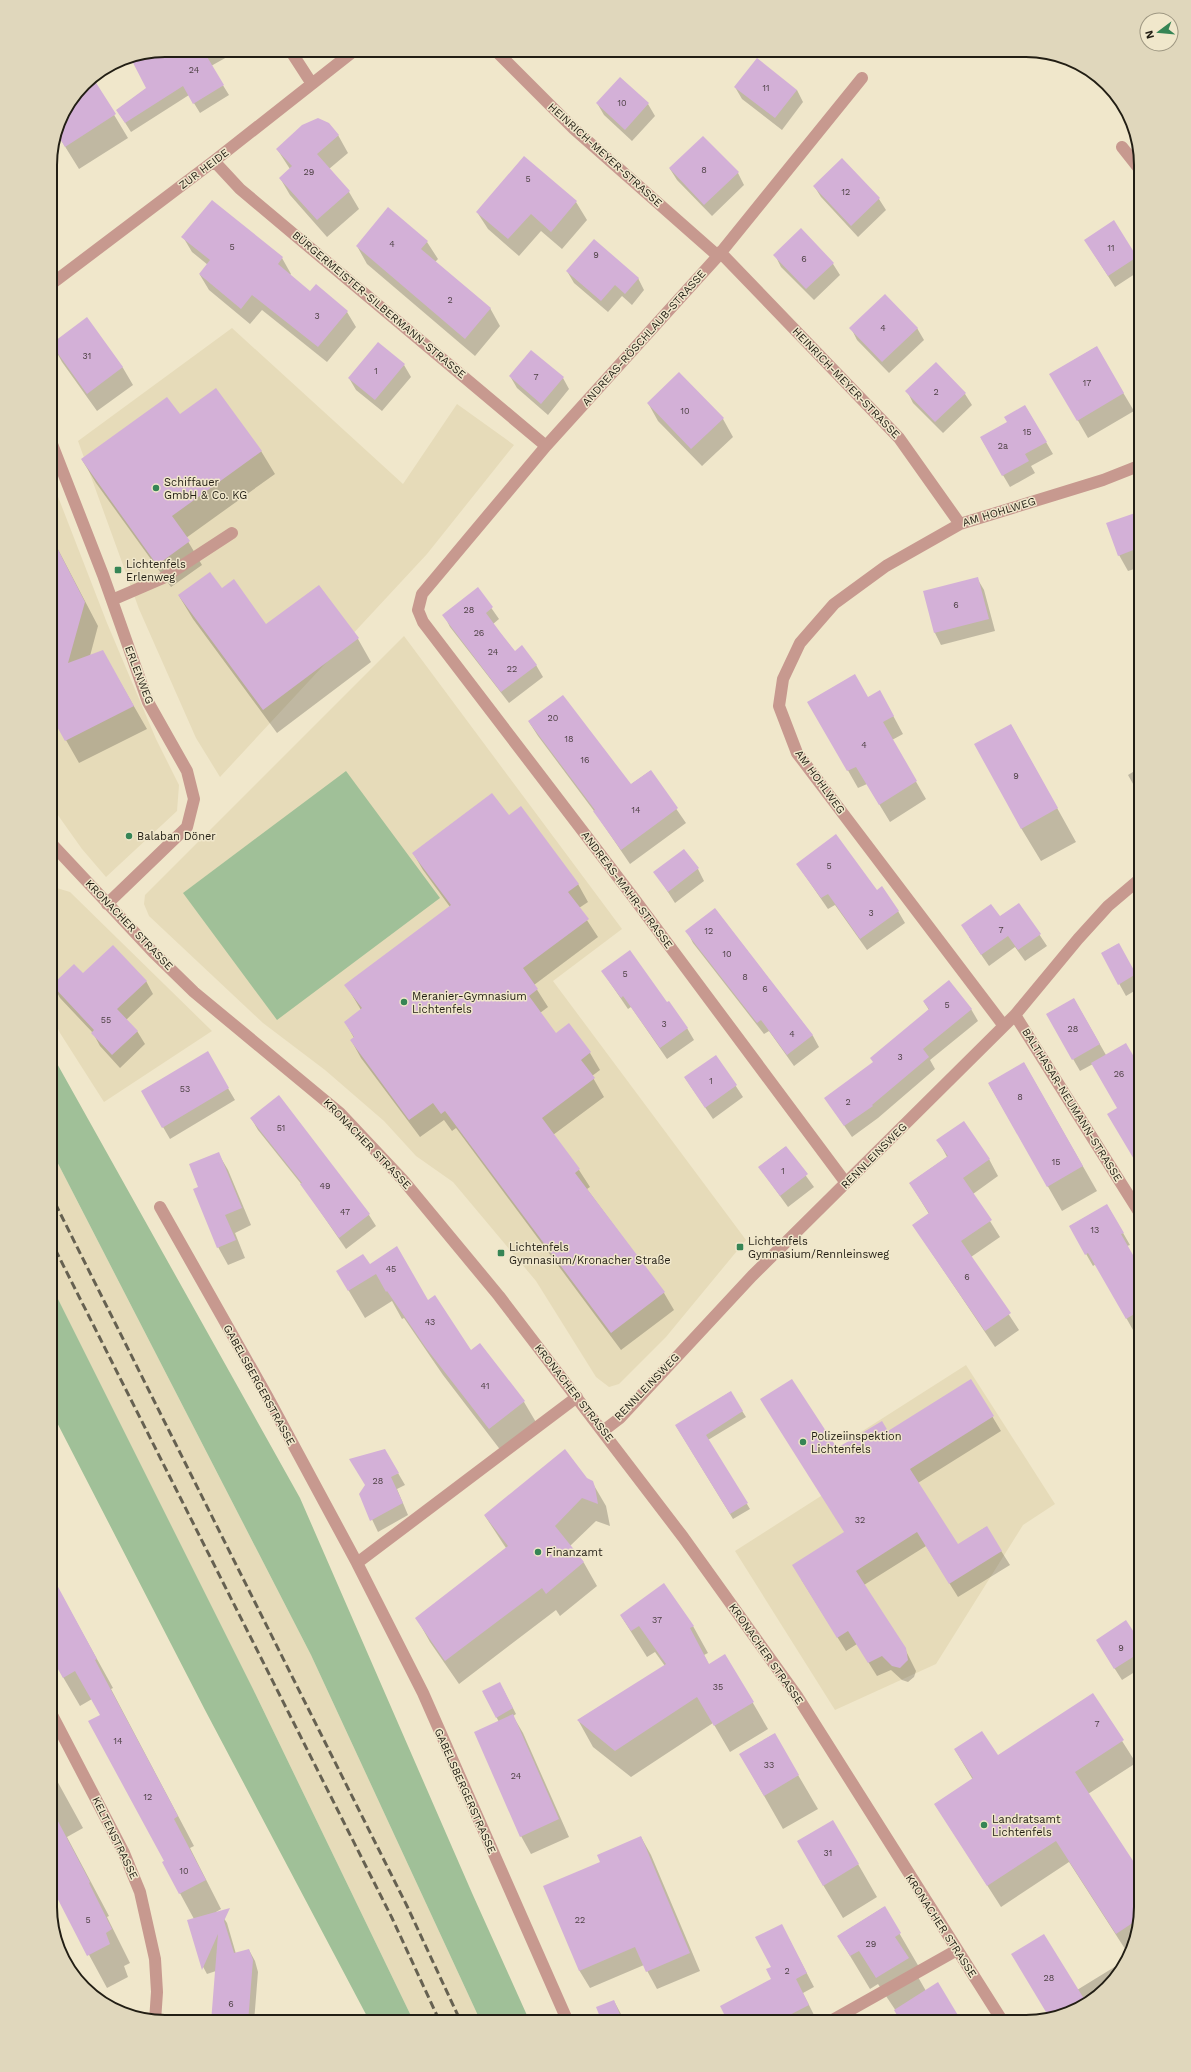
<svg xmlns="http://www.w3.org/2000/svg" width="1191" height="2072" font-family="'Work Sans',sans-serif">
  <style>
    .built { fill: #e6dbb9 }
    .green { fill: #a0c098 }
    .shadow { fill: #0003 }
    .building { fill: #d3b0d7 }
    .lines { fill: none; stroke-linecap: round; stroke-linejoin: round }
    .minor { stroke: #c7998f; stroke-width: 12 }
    .rail { stroke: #666151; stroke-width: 3; stroke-dasharray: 8 4; stroke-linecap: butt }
    .poi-dot { fill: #368555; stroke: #f0e7cb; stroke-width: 1.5 }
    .labels { text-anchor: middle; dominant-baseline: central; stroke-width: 3; stroke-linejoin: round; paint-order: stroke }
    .number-label { font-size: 9px; fill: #4e4245 }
    .street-label { font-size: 11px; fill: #221e14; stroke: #f0e7cb }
    .poi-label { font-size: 11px; fill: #221e14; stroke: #f0e7cb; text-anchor: start }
    .rim { fill: none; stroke: #221e14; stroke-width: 2 }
  </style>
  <rect width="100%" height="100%" fill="#f0e7cb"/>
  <!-- built -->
  <path class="built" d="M232 328 403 484 457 404 514 445 427 554 220 777 196 738 139 609 78 441Z
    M50 476 107 623 156 739 179 785 177 811 106 877 82 849 50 804Z
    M404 636 622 929 553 981 746 1240 666 1337 619 1384 609 1387 596 1377 536 1281 453 1182 416 1156 384 1121 325 1070 263 1023 149 916 144 904 145 895Z
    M50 886 70 892 212 1031 104 1102 60 1033 50 1012Z
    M50 1148 311 1655 481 2022H414L253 1689 50 1283Z
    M966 1365 1055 1504 1023 1525 936 1664 835 1710 735 1551 821 1496 875 1479 850 1439Z"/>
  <!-- green -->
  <path class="green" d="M346 771 440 898 277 1020 183 893Z
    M50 1051 300 1498 472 1893 530 2022H481L311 1655 50 1148Z
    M50 1283 253 1689 414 2022H370L205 1710 50 1409Z"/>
  <!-- shadow -->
  <path class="shadow" d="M169 50H223L227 57 211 66 229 95 200 113 189 95 131 132 117 110 147 88 134 63 151 53 154 59Z
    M530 50H544L535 57Z
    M827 50H834L832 54Z
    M92 78 128 138 79 169 56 132 59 121 84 83Z
    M735 87 797 90 803 102 782 130 742 99Z
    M597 103 648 104 655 116 632 141 604 115Z
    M338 135 348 153 329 169 349 192 359 209 327 237 290 195 280 178 290 169 277 149Z
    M524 157 576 202 587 220 562 249 541 231 519 256 488 229 477 212Z
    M670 169 738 173 744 185 712 216 677 180Z
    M814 186 879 199 886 210 858 237 821 197Z
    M183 237 282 258 291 274 290 275 310 293 347 312 356 327 327 362 262 310 250 324 209 290 200 275 208 265 192 252Z
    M427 242 438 259 435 262 490 308 500 326 475 356 367 264 357 246Z
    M1092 251 1136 257 1141 265V270L1115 287Z
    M775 255 833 264 840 275 814 300 781 267Z
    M567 271 638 278 644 290 632 305 622 296 608 312 574 283Z
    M87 319 123 368 133 385 97 411 62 362 52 344Z
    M851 328H917L924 340 889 373 857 340Z
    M1096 347 1134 411 1088 438 1051 374Z
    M404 365 411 377 382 411 356 390 349 378Z
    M510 376 563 378 569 389 548 415 517 388Z
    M907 391 965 394 972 405 943 433 913 403Z
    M648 403 723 419 733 437 702 466 658 421Z
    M1025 406 1053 454 1031 466 1035 473 1010 487 981 438 1008 422Z
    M261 451 275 474 186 538 202 565 171 587 96 483 82 460Z
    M1141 512V567L1128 571 1119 555Z
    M50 534 98 626 90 656 116 675 147 729 79 763 50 712Z
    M977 578 984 590 995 631 941 645 935 633 924 592Z
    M319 586 358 639 371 662 277 733 193 619 179 596 222 590 266 625Z
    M478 589 499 619 493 624 515 652 536 665 543 677 509 703 450 627 444 615Z
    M868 698 889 708 903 734 892 740 926 799 890 822 867 784 858 788 809 702Z
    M529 722 630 785 650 771 686 823 630 864 594 811 538 736Z
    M1011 725 1076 842 1041 861 1021 828Z
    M1141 767V798L1128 775Z
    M509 816 578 884 588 902 579 908 598 937 534 985 548 1007 540 1013 556 1034 569 1024 590 1053 600 1070 592 1076 604 1097 553 1135 579 1170 590 1187 587 1189 664 1293 674 1310 621 1350 456 1128 452 1131 444 1120 420 1137 361 1058 351 1040 354 1038 345 1022 361 1010 346 985 450 907 423 870 413 853Z
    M797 864 877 891 898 911 905 923 867 950 835 905 828 909Z
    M698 869 704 881 675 903 655 872Z
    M1019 904 1047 946 1025 961 1015 947 989 966 969 937Z
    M715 909 813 1036 819 1047 794 1066 769 1031 764 1034 693 943 687 931Z
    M1118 944 1141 984V987L1126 996 1102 953Z
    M602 971 687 1028 694 1040 667 1059 631 1007 628 1009Z
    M83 974 146 981 153 994 126 1020 137 1031 145 1044 120 1068 100 1046 93 1033 60 998 53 985Z
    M1074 999 1106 1055 1119 1108 1093 1064 1080 1071 1047 1014Z
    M924 1002 971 1009 978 1021 930 1060 935 1069 878 1118 852 1137 825 1098 874 1063 929 1010Z
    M207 1053 235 1100 170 1139 142 1091Z
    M716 1056 743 1097 713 1119 685 1078Z
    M1024 1063 1097 1191 1062 1211 989 1084Z
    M279 1097 369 1215 376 1226 346 1249 302 1185 258 1130 251 1118Z
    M938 1140 989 1159 998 1176 973 1194 1000 1237 971 1257 1019 1330 995 1347 913 1225 929 1214 910 1183 947 1157Z
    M785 1147 814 1187 788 1207 759 1167Z
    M218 1153 228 1170 251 1225 235 1233 245 1258 228 1265 218 1247Z
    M1107 1205 1130 1245 1127 1246 1141 1271V1332L1138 1327 1133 1330 1096 1264 1093 1266 1070 1226Z
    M370 1265 428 1301 471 1351 480 1344 524 1402 540 1429 505 1456 443 1375 404 1318 402 1319 392 1301 365 1318 337 1271Z
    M971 1381 1001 1431 918 1483 957 1546 986 1527 1010 1565 958 1597 926 1546 864 1585 905 1649 916 1671 914 1677 908 1682 902 1680 891 1670 877 1676 857 1644 846 1651 801 1579 845 1533 836 1450 888 1432Z
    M730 1392 746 1417 708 1440 750 1509 733 1519 676 1426Z
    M398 1473 405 1485 397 1489 408 1515 378 1532 360 1494 366 1486Z
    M587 1479 592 1482 606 1506 610 1526 596 1521 570 1546 584 1563 597 1586 560 1616 556 1610 459 1684 430 1642 417 1619 506 1548 485 1516Z
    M50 1574 113 1688 111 1689 194 1846 190 1848 221 1909 216 1912H220L227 1923 236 1954 249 1950 255 1961 258 1972 254 2022H212L216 1971 207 1974 201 1963 194 1919 163 1862 165 1861 101 1715 92 1699 80 1706 63 1677Z
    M621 1616 693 1626 708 1653 704 1655 709 1665 725 1655 768 1729 730 1752 713 1723 631 1777 593 1747 578 1720 665 1666 655 1652 647 1657Z
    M1141 1645V1668L1122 1680 1104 1652Z
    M503 1689 516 1714 513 1716 523 1733 569 1837 531 1854 521 1836 499 1722 483 1692Z
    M1093 1695 1136 1763 1088 1794 1141 1908 1127 1952 1069 1862 1001 1907 935 1804 973 1780 955 1750 998 1757Z
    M774 1734 818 1809 783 1829 740 1754Z
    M50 1768 83 1828 67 1837 109 1916 107 1917 130 1963 124 1966 128 1977 107 1988 50 1883Z
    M641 1837 651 1855 700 1971 657 1989 644 1965 590 1988 579 1970 601 1862Z
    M858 1864 877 1897 843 1918 817 1875Z
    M884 1907 919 1967 914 1970 926 1991 896 2011 878 1984 870 1989 838 1936Z
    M789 1939 814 1987 803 1993 816 2019 810 2022H709L725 2014 773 1980 772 1967Z
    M1121 1963 1123 1966 1122 1971 1077 2010 1050 2016 1077 1990Z
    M614 2001 621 2014 624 2022H603Z"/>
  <!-- building -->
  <path class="building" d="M168 50H203L224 85 193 104 183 86 125 123 116 110 146 88 130 57 152 53 154 58Z
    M757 58 797 90 775 118 734 87Z
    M620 77 649 103 625 130 596 103Z
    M93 78 116 114 65 147 56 132 59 121 84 83Z
    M318 118 329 123 339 135 317 154 350 191 317 220 279 178 292 166 276 149 302 125Z
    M703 136 739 172 704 205 669 168Z
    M524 156 577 201 551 232 531 214 508 239 476 212Z
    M842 158 880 198 851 226 813 186Z
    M212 200 283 257 278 264 310 291 316 284 348 311 318 347 252 295 241 309 199 274 210 260 181 237Z
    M388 207 428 241 421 249 491 308 465 339 356 246Z
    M1114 220 1137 257 1108 276 1084 240Z
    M801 228 834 263 806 289 773 255Z
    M594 239 639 278 625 294 615 285 601 301 566 271Z
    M885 294 918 328 882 362 849 328Z
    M87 317 123 367 87 394 51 344Z
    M378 342 405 364 375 400 348 378Z
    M1097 346 1124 393 1077 421 1049 374Z
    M531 350 564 377 541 404 509 376Z
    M936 362 966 393 935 422 905 391Z
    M679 372 724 418 691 449 647 403Z
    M216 388 262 451 172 516 190 541 157 565 81 459 167 397 180 414Z
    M1025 405 1047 442 1025 454 1029 461 1002 476 980 437 1007 422 1004 417Z
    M1141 511V547L1118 556 1106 523Z
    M50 534 85 602 68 663 103 650 134 706 65 741 50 714Z
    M210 572 222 588 234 579 266 624 319 585 359 638 263 710 178 595Z
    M978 577 989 619 934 633 923 591Z
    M478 587 493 607 486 613 500 632 515 651 522 645 537 665 501 692 442 615Z
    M855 674 868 697 880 690 894 716 883 722 917 781 879 805 856 767 847 771 807 702Z
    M563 695 631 784 651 770 678 808 621 850 593 811 595 810 528 721Z
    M1011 724 1058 808 1021 829 974 744Z
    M492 793 509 815 521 806 579 884 568 892 589 919 523 968 538 989 529 996 556 1033 569 1023 591 1052 581 1060 595 1078 542 1118 580 1169 575 1173 665 1292 611 1333 445 1111 441 1114 433 1103 409 1120 350 1040 354 1037 344 1022 362 1008 344 985 451 905 412 853Z
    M836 834 877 890 882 886 899 911 860 939 828 894 821 898 796 864Z
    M684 849 699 868 668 892 653 872Z
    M1019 903 1041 934 1018 950 1008 936 981 955 961 925 991 904 1000 916Z
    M715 908 813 1035 787 1055 761 1020 757 1023 685 931Z
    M1119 943 1136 974 1118 985 1101 953Z
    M113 945 147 981 117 1009 138 1031 112 1055 91 1033 94 1030 52 985 74 964 83 973Z
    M630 950 667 1002 669 1001 688 1028 660 1048 623 996 621 998 601 971Z
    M949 980 972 1009 923 1049 929 1057 872 1105 873 1106 844 1126 824 1098 873 1062 870 1058 929 1009 923 1001Z
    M1074 998 1100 1044 1072 1060 1046 1014Z
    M1126 1043 1141 1069V1171L1107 1114 1117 1108 1091 1063Z
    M208 1051 229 1088 162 1128 141 1091Z
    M716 1055 737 1085 705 1108 684 1077Z
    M1024 1062 1083 1166 1047 1187 988 1083Z
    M279 1095 370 1214 339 1238 300 1184 302 1183 250 1118Z
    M964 1121 990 1159 963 1178 992 1220 961 1241 1011 1313 985 1331 912 1225 929 1213 909 1183 948 1156 936 1140Z
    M786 1146 808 1174 780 1196 758 1167Z
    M219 1152 242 1208 225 1215 236 1240 217 1248 193 1189 198 1187 189 1164Z
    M1107 1204 1124 1233 1121 1234 1141 1269V1310L1126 1319 1088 1253 1085 1255 1069 1226Z
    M397 1246 428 1300 435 1295 471 1350 480 1343 525 1401 489 1429 426 1348 387 1291 386 1292 376 1274 348 1291 336 1271 363 1254 370 1264Z
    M792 1379 837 1448 882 1421 888 1431 971 1379 994 1416 910 1469 958 1544 987 1526 1002 1551 949 1584 917 1532 856 1571 906 1648 908 1660 900 1668 892 1666 882 1656 868 1663 848 1631 837 1638 792 1565 844 1532 760 1399Z
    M731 1391 743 1411 706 1435 748 1503 730 1514 675 1425Z
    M385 1449 399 1473 391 1477 403 1503 370 1521 359 1494 365 1485 349 1459Z
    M565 1449 587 1478 593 1481 595 1487 598 1504 582 1498 555 1526 584 1562 546 1594 542 1588 445 1661 415 1618 508 1546 484 1515Z
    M50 1572 97 1659 95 1660 178 1816 174 1819 206 1880 179 1894 162 1862 164 1861 88 1721 100 1715 75 1671 63 1678 50 1655Z
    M664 1583 694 1626 690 1628 709 1664 725 1654 754 1702 714 1726 697 1697 615 1751 577 1720 666 1664 639 1626 631 1631 620 1615Z
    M1126 1620 1141 1643V1652L1114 1669 1096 1640Z
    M500 1682 513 1708 496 1718 482 1691Z
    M1093 1693 1124 1740 1075 1772 1141 1873V1908L1137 1920 1116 1934 1056 1841 987 1886 934 1804 973 1778 954 1749 982 1731 998 1755Z
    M513 1714 559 1819 520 1837 474 1732Z
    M775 1733 799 1775 764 1796 739 1754Z
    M50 1806 90 1882 89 1883 112 1929 106 1933 110 1944 87 1956 50 1884Z
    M833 1820 859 1864 823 1886 797 1841Z
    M641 1836 690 1953 646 1972 635 1947 579 1971 543 1886 600 1862 597 1855Z
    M885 1906 901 1933 895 1937 909 1958 876 1978 859 1951 850 1956 837 1936Z
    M230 1908 224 1921 234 1953 249 1949 253 1960 248 2022H211L218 1934 202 1970 187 1920Z
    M782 1924 807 1973 796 1979 809 2005 776 2022H728L720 2006 771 1979 766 1969 771 1967 755 1937Z
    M1044 1934 1086 2002 1077 2010 1049 2017 1011 1954Z
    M938 1982 962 2022H901L894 2010Z
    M614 2000 623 2022H602L596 2007Z"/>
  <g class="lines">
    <!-- minor -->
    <path class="minor" d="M290 50 312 84
      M495 50 574 129 718 256
      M1122 147 1141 171
      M214 161 240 189 546 446
      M720 252 899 438 960 524
      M50 285 214 161 355 50
      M50 439 103 575 148 702 187 771 194 799 187 827 107 904
      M112 600 163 578 232 533
      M50 842 153 952 194 992 340 1113 403 1180 499 1296 683 1537 797 1696 1003 2022
      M1015 1015 1141 1215
      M1004 1026 797 753 779 706 783 679 800 643 834 604 886 566 960 524 1103 480 1141 465
      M846 1183 633 897 423 622 418 610 422 594 546 446 718 256 862 78
      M160 1207 267 1396 357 1563 423 1693 568 2022
      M603 1431 620 1418 752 1276 1015 1015 1078 939 1108 906 1141 878
      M357 1563 577 1397
      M50 1711 124 1853 140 1892 155 1959 157 1992 155 2021
      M829 2022 957 1950"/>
    <!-- rail -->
    <path class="rail" d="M50 1193 407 1906 461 2022
      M50 1239 392 1918 440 2022"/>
  </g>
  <!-- markers -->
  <g class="poi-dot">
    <circle cx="156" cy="488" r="4"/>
    <rect x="114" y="566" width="8" height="8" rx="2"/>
    <circle cx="129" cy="836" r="4"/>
    <circle cx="404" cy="1002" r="4"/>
    <rect x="736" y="1243" width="8" height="8" rx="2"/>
    <rect x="497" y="1249" width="8" height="8" rx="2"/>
    <circle cx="803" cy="1442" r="4"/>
    <circle cx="538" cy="1552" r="4"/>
    <circle cx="984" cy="1825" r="4"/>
  </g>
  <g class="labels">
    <!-- number labels -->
    <g class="number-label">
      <text x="194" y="70">24</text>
      <text x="766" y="88">11</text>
      <text x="622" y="103">10</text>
      <text x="704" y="170">8</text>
      <text x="309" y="172">29</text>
      <text x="528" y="179">5</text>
      <text x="846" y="192">12</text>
      <text x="392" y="244">4</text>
      <text x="232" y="247">5</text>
      <text x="1111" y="248">11</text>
      <text x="596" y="255">9</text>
      <text x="804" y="259">6</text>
      <text x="450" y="300">2</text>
      <text x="317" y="316">3</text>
      <text x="883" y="328">4</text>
      <text x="87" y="356">31</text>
      <text x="376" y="371">1</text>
      <text x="536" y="377">7</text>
      <text x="1087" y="383">17</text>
      <text x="936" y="392">2</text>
      <text x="685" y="411">10</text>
      <text x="1027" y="432">15</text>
      <text x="1003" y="446">2a</text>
      <text x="956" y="605">6</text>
      <text x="469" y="610">28</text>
      <text x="479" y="633">26</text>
      <text x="493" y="652">24</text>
      <text x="512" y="669">22</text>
      <text x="553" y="718">20</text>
      <text x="569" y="739">18</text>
      <text x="864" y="745">4</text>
      <text x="585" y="760">16</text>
      <text x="1016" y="776">9</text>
      <text x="636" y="810">14</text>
      <text x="829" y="866">5</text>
      <text x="871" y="913">3</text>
      <text x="1001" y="930">7</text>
      <text x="709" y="931">12</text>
      <text x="727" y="954">10</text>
      <text x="625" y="974">5</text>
      <text x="745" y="977">8</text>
      <text x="765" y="989">6</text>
      <text x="947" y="1005">5</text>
      <text x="106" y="1020">55</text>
      <text x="664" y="1024">3</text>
      <text x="1073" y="1029">28</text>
      <text x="792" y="1034">4</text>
      <text x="900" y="1057">3</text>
      <text x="1119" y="1074">26</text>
      <text x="711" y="1081">1</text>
      <text x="185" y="1089">53</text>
      <text x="1020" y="1097">8</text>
      <text x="848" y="1102">2</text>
      <text x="281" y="1128">51</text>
      <text x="1056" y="1162">15</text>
      <text x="783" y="1171">1</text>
      <text x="325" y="1186">49</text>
      <text x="345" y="1212">47</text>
      <text x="1095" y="1230">13</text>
      <text x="391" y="1269">45</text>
      <text x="967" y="1277">6</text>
      <text x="430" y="1322">43</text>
      <text x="485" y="1386">41</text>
      <text x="378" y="1481">28</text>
      <text x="860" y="1520">32</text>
      <text x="657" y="1620">37</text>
      <text x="1121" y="1648">9</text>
      <text x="718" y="1687">35</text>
      <text x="1097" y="1724">7</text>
      <text x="118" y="1741">14</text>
      <text x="769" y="1765">33</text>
      <text x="516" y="1776">24</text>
      <text x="148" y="1797">12</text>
      <text x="828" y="1853">31</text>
      <text x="184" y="1871">10</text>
      <text x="88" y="1920">5</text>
      <text x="580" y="1920">22</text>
      <text x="871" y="1944">29</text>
      <text x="787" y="1971">2</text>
      <text x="1049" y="1978">28</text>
      <text x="231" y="2004">6</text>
    </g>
    <!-- street labels -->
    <g class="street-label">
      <text transform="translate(605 155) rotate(42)">HEINRICH-MEYER-STRASSE</text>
      <text transform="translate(204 169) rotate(-37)">ZUR HEIDE</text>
      <text transform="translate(379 305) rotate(40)">BÜRGERMEISTER-SILBERMANN-STRASSE</text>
      <text transform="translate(644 338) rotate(-48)">ANDREAS-RÖSCHLAUB-STRASSE</text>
      <text transform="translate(846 383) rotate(46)">HEINRICH-MEYER-STRASSE</text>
      <text transform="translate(999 512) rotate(-17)">AM HOHLWEG</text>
      <text transform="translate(139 675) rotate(69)">ERLENWEG</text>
      <text transform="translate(820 782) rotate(54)">AM HOHLWEG</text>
      <text transform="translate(627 890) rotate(53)">ANDREAS-MAHR-STRASSE</text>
      <text transform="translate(129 925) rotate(46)">KRONACHER STRASSE</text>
      <text transform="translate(1072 1105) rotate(58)">BALTHASAR-NEUMANN-STRASSE</text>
      <text transform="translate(367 1144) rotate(46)">KRONACHER STRASSE</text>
      <text transform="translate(874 1156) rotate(-45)">RENNLEINSWEG</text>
      <text transform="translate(259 1385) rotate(61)">GABELSBERGERSTRASSE</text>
      <text transform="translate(647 1387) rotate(-46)">RENNLEINSWEG</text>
      <text transform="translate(574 1393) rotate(52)">KRONACHER STRASSE</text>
      <text transform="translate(766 1654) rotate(55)">KRONACHER STRASSE</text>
      <text transform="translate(465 1791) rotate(66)">GABELSBERGERSTRASSE</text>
      <text transform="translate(115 1838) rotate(64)">KELTENSTRASSE</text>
      <text transform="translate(941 1926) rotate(57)">KRONACHER STRASSE</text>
    </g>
    <!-- poi labels -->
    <g class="poi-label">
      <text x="164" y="482">Schiffauer<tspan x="164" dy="13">GmbH &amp; Co. KG</tspan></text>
      <text x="126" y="564">Lichtenfels<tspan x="126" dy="13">Erlenweg</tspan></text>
      <text x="137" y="836">Balaban Döner</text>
      <text x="412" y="996">Meranier-Gymnasium<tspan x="412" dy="13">Lichtenfels</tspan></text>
      <text x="748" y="1241">Lichtenfels<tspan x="748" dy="13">Gymnasium/Rennleinsweg</tspan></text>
      <text x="509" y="1247">Lichtenfels<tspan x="509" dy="13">Gymnasium/Kronacher Straße</tspan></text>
      <text x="811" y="1436">Polizeiinspektion<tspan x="811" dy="13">Lichtenfels</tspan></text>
      <text x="546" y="1552">Finanzamt</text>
      <text x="992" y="1819">Landratsamt<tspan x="992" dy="13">Lichtenfels</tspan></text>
    </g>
  </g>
  <!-- crop -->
  <path d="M0 0H1191V2072H0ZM165 57H1026A108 108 0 0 1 1134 165V1907A108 108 0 0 1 1026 2015H165A108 108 0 0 1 57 1907V165A108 108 0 0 1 165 57Z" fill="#e0d7bc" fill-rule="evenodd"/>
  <path class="rim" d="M165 57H1026A108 108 0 0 1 1134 165V1907A108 108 0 0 1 1026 2015H165A108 108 0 0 1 57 1907V165A108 108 0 0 1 165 57Z"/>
  <!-- north arrow -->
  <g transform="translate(1159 32) rotate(254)"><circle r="19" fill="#f0e7cb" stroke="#9e9782"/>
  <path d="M0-3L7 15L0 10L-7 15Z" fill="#368555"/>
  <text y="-6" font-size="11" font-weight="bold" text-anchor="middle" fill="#221e14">N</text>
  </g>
</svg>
